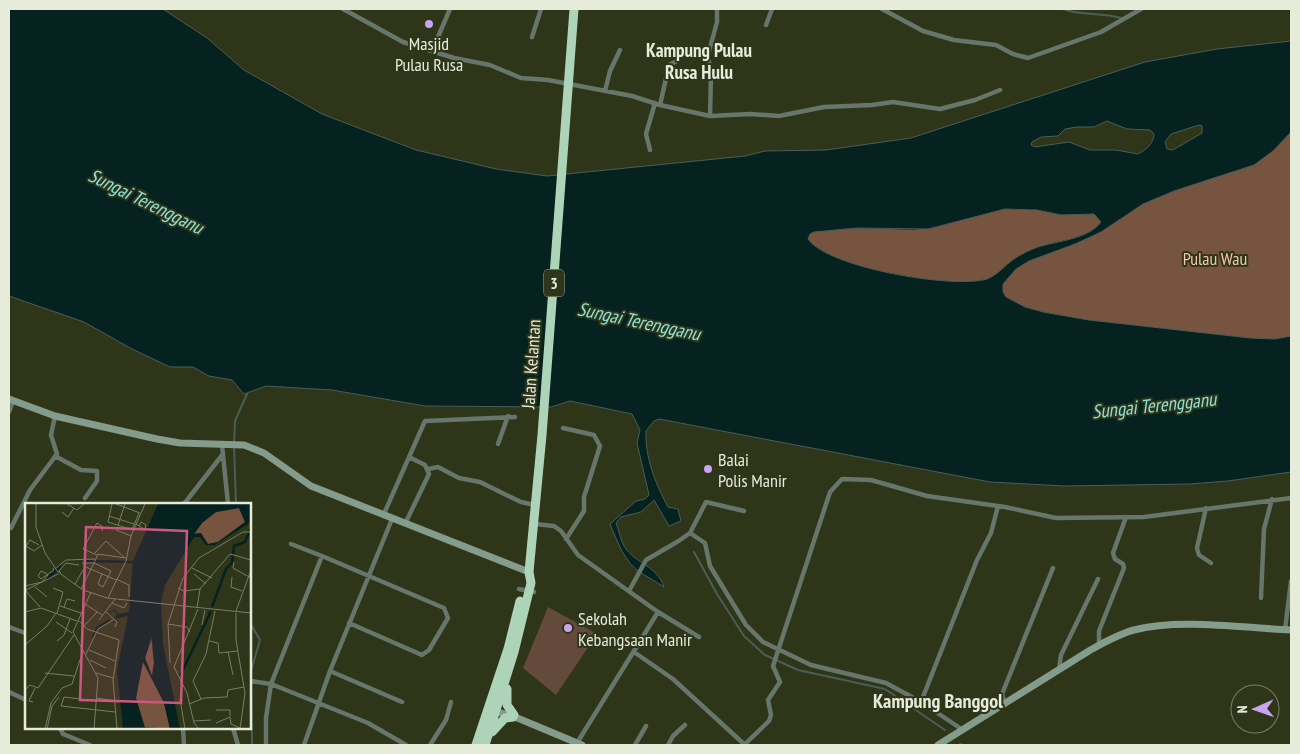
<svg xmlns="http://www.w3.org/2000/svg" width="1300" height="754" font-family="'PT Sans Narrow',sans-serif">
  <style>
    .green { fill: #644a3b }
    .forest { fill: #775440 }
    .water { fill: #052220; stroke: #485e58; fill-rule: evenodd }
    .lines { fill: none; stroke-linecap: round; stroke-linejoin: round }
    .stream { stroke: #485e58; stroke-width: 2 }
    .street { stroke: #66766b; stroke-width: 4.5 }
    .secondary { stroke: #839c8b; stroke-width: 7 }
    .highway { stroke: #add4b9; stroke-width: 9 }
    .poi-dot { fill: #c8a5ee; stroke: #2f3519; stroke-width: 2 }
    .labels { text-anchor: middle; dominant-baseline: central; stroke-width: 4; stroke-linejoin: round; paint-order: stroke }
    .shield { fill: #2f3519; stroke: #afb4a0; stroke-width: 1 }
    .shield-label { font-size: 16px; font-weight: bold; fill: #e6ebda }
    .poi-label { font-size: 18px; fill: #e6ebda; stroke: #2f3519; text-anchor: start }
    .park-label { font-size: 18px; fill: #f7c5a9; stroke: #2f3519 }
    .street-label { font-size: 18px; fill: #e6ebda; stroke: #2f3519 }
    .neighbourhood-label { font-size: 19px; font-weight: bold; fill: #e6ebda; stroke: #2f3519 }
    .water-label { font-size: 19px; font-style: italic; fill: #89e2db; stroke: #2f3519 }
    .quarter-label { font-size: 20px; font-weight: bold; fill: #e6ebda; stroke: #2f3519 }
    .inset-river { fill: none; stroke: #052220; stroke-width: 2.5 }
    .inset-road { fill: none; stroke: #787e66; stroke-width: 1 }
    .view { fill: #cd5781; fill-opacity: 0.15; stroke: #cd5781; stroke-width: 2.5 }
    .inset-edge { fill: none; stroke: #e6ebda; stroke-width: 2.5 }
  </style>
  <rect width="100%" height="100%" fill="#2f3519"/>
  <!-- green -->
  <path class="green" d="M548 607 597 634 556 695 523 668Z"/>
  <!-- forest -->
  <path class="forest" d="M1291 132V336L1275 339 1250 338 1089 320 1043 312 1025 307 1006 297 1003 292V284L1016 269 1029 261 1075 244 1101 232 1143 204 1273 151Z
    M1005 209 1037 210 1061 215 1094 214 1101 222C1088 239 1058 240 1038 247 1030 250 1021 254 1014 259 1005 265 998 275 987 279 954 289 829 268 808 239L810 234 814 232 857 228 914 230 937 227Z"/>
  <!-- water -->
  <path class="water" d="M9 9H163L207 38 244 70 322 114 416 150 496 169 547 176 745 156 765 151 826 150 911 138 1145 62 1217 49 1291 41V132L1273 151 1254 165 1174 191 1143 204 1101 232 1075 244 1029 261 1016 269 1003 284V292L1006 297 1025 307 1043 312 1089 320 1250 338 1275 339 1291 336V472L1228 481 1189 484 1065 486 990 482 659 419 654 421 646 431C645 457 655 483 668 507L678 509 681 521 669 526 654 500 641 512 621 517 616 523C619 530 620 539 624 546 635 564 657 565 664 587 657 582 649 578 641 573 625 563 617 541 610 524L636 501 645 499 649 495 637 443 640 430 632 414 570 401 551 407 425 406 332 390 266 386 244 394 232 380 209 376 193 367H170L132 349 84 322 9 296ZM1107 121 1127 129 1150 130 1154 134C1154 143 1146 150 1138 154L1116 150H1090L1069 142 1035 147 1031 145 1032 142 1041 137 1058 136 1065 129 1077 127H1094ZM1199 125 1202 126V133L1173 150 1167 149 1165 142 1171 134ZM1005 209 1037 210 1061 215 1094 214 1101 222C1089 239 1057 241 1038 247 1030 250 1021 254 1014 259 1005 265 998 275 987 279 954 289 828 268 808 239L810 234 814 232 857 228 928 229Z"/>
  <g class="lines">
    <!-- stream -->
    <path class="stream" d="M1063 9C1081 16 1101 12 1121 18
      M234 442 235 421 247 394
      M234 446 236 504
      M694 552 717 594 744 636 765 655 798 670 885 689 945 730
      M250 623 260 640 251 671 252 745
      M960 744 963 745"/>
    <!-- street -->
    <path class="street" d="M343 9 403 42 454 58 490 65 521 78 548 80 632 96 660 105 710 116 750 114 779 116 824 107 872 105 893 102 940 109 975 100 1000 90
      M882 9 923 31 954 40 996 45 1013 54 1028 58 1101 32 1141 9
      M766 25 772 9
      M532 37 541 9
      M432 51 450 9
      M605 91 610 71 620 50
      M660 105 669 65 677 61
      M710 116 711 75 708 55 717 22V9
      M650 150 646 134 655 103
      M9 412 13 401
      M563 428 594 435 600 446 584 497V511L566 539
      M498 444 508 416
      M222 445 228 504
      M55 456 81 470 97 471V481L85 498
      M428 469 438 467 459 478 480 482 521 502 535 505
      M184 504 223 454
      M1206 508 1197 548 1199 555 1211 563
      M383 516 425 421 515 417
      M405 524 429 474 425 465 409 457
      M535 524 554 526 561 531 578 555 658 612 699 637
      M11 528 30 490 57 454 51 435 55 416
      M690 533 705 543 710 566 746 625 763 642 811 665 886 683 921 702 963 730
      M291 544 322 556
      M519 589 534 592
      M629 591 646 560 677 542 690 533 706 502 744 511
      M1261 598 1264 529 1272 499
      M349 623 422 655 429 650 448 618 444 608 322 556 271 684 368 723 406 745
      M9 627 25 633
      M1285 630 1291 581
      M1099 645V631L1124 568 1123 564 1115 559 1113 553 1126 517
      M634 652 673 679 745 745
      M1059 669 1061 655 1098 579
      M330 671 402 702
      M250 681 271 684 266 718V745
      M9 692 26 700
      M921 702 977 560 991 533 998 506
      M1005 704 1002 694 1004 689 1053 568
      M60 728 63 734 90 745
      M183 728 184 745
      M233 728 238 745
      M577 743 658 612
      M304 745 330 671 392 519
      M430 745 446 720 451 702
      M635 745 646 726
      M668 745 673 736 685 725
      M744 745 769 721 771 715 768 700 780 682 773 666 830 492 842 479 871 480 927 496 1005 507 1056 518 1144 517 1291 498"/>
    <!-- secondary -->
    <path class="secondary" d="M9 399 55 416 157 439 180 443 244 445 264 453 311 486 529 572
      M491 710 515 717 582 745
      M938 745 1092 649C1105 642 1119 634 1134 630 1178 618 1244 628 1291 630"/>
    <!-- highway -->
    <path class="highway" d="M507 689V705L514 715
      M492 732 505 718 513 717
      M476 745 508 649 520 601
      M485 745 514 652 531 583 529 572 542 435 574 9"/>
  </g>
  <!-- markers -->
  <g class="poi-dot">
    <circle cx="429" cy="24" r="5"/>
    <circle cx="708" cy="469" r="5"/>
    <circle cx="568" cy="628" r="5"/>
  </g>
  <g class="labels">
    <!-- shield labels -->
    <rect class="shield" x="544" y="269.5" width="20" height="27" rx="4"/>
    <g class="shield-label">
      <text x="554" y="283">3</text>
    </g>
    <!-- poi labels -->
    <g class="poi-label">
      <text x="429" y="43" text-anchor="middle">Masjid<tspan x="429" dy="21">Pulau Rusa</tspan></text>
      <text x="718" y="459">Balai<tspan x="718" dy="21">Polis Manir</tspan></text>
      <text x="578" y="618">Sekolah<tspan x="578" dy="21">Kebangsaan Manir</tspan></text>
    </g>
    <!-- park labels -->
    <g class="park-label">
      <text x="1215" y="258">Pulau Wau</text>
    </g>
    <!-- street labels -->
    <g class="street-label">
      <text transform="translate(531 364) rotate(-86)">Jalan Kelantan</text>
    </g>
    <!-- neighbourhood labels -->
    <g class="neighbourhood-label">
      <text x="699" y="50">Kampung Pulau<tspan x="699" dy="22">Rusa Hulu</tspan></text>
    </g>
    <!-- water labels -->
    <g class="water-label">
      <text transform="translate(146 201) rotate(26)">Sungai Terengganu</text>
      <text transform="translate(639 321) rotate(12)">Sungai Terengganu</text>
      <text transform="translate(1154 405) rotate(-6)">Sungai Terengganu</text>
    </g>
    <!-- quarter labels -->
    <g class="quarter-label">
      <text x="938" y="701">Kampung Banggol</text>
    </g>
  </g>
  <!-- overview -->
  <g transform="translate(25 503)">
    <rect width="226" height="226" fill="#2f3519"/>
    <path d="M214 5 220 19 193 39 183 41 173 30 169 31 179 17 191 9ZM126 134 129 160 127 173 120 155ZM117 160 121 161 139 200 145 226 120 224 111 195Z" fill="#775440"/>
    <path d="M133 1H226V19L190 42H181L175 34H169L140 82 136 99 138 141 155 226H145L139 200 118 159 111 195 120 226H98L92 167 103 113 89 116 92 112 89 107 80 113 89 106 93 111 104 109 108 58ZM214 5 220 19 193 39 183 41 176 30 169 31 177 20 191 9ZM127 134 129 160 127 173 120 155Z" fill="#052220" fill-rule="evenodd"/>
    <path class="inset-river" d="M61 58 109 59M22 76 36 62M187 104 201 66 207 60 209 43 220 39 226 25M68 134 72 125 85 117M155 173 186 108"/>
    <path class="inset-road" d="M11 1V24L20 50 33 69 58 87 82 95 226 110M42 1 52 7 59 1M87 1 83 19 108 27M91 1 115 10M37 9 43 14 49 5M84 13 109 21M111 21 119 26H120L121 22 116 19 114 23M93 22 100 1M91 27 106 33M107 27 114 10M14 42 5 37 1 43 9 48 17 42M70 50 81 38 99 54M72 52 58 46 72 20 78 24 77 28M209 59 208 65 226 75M57 60H69L73 51 101 55M61 64 91 77M167 65 187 75M30 66 41 57 70 56M36 70 34 68 41 60 54 62M22 71 16 68 13 73 16 76 29 67 28 65M169 71 181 81M207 74 206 84 217 88M91 76 104 82V94M50 81 58 67M0 83 17 79 23 72M10 84 22 94M28 85 38 89 32 110M153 85 159 88 175 86M56 86 69 60 86 68 78 84 73 81 77 71M0 87 15 104M1 87 33 71M66 89 48 129 73 175 69 226M83 95 101 58 106 33 120 1M87 100 99 105 102 100M60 101 77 112M35 103 56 110M39 104 42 96 50 98M172 105 175 86 205 51 226 57M173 106 149 164 162 190 169 220 174 226M80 108 92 119 90 124M211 108 226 67M0 109 16 105 52 118M211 110V137L220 190 215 226M74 117 90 96M54 118 62 126 94 137 88 177 92 226M31 119 47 130M143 121 162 124 165 129M177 122 180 107M59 123 72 109M32 138 39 132 45 116M184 138 193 140 194 150 213 148M0 142 22 123 31 110M64 147 90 158M203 149 208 172M61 151 73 126 88 117M65 157 81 165M145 160 143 121 158 75 174 55 218 29H226M20 170 49 173M71 170 88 175M0 187 5 182 13 185 49 132M72 195 90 198M155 196 160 226M176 196 168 178 181 151 190 108M72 198 39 194 36 203 90 209M8 199 4 198 10 185M164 201 179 195 202 194 203 187 219 184M191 207H205V213M169 218 186 217M191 220 205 214 206 221 215 225M20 226 26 200 37 185 47 181 58 148M22 226 27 203 34 194"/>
    <path class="view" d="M61 24 162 28 156 200 55 197Z"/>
    <rect width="226" height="226" class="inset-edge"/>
  </g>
  <!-- border -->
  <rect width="1300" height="754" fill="none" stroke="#e6ebda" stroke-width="20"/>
  <!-- north arrow -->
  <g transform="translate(1255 709) rotate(268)"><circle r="24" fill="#2f3519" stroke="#787e66"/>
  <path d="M0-4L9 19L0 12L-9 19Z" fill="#c8a5ee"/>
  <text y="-8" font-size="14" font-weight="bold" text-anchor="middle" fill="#e6ebda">N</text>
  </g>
</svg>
